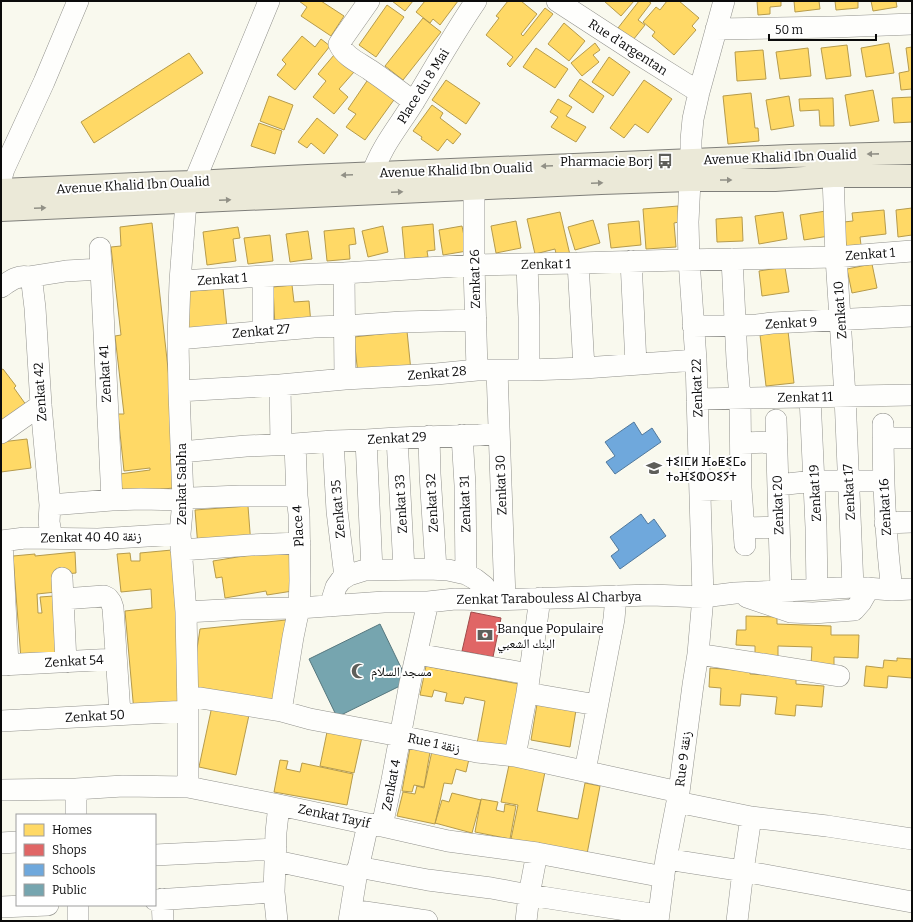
<svg xmlns="http://www.w3.org/2000/svg" width="913" height="922" font-family="Bitter,'Noto Naskh Arabic','Noto Sans Tifinagh',serif">
  <style>
    .homes { fill: #ffd966; stroke: #b69b4b }
    .shops { fill: #e06666; stroke: #a04b4b }
    .schools { fill: #6fa8dc; stroke: #51799d }
    .public { fill: #76a5af; stroke: #56777e }
    .lines { fill: none; stroke-linecap: round; stroke-linejoin: round }
    .minor-casing { stroke: #92928d; stroke-width: 22 }
    .major-casing { stroke: #7f7f7a; stroke-width: 24 }
    .minor { stroke: #fefefc; stroke-width: 21 }
    .major { stroke: #ebe9d8; stroke-width: 22 }
    .oneway { fill: #919086 }
    .labels { text-anchor: middle; dominant-baseline: central; stroke-width: 4; stroke-linejoin: round; paint-order: stroke }
    .street-label { font-size: 13px; fill: #0b0b0b; stroke: #fff }
    .poi-label { font-size: 13px; fill: #0b0b0b; stroke: #fff; text-anchor: start }
  </style>
  <rect width="100%" height="100%" fill="#f9f9ee"/>
  <!-- homes -->
  <path class="homes" d="M299 1H321L344 16 331 36 301 16 307 7Z
    M392 1H413L405 11Z
    M425 1H458L440 25 433 19 430 23 416 12Z
    M508 1H521L537 14 521 34 523 36 545 8 553 14 510 67 507 64 513 57 486 35 499 18 496 16Z
    M604 1H634L621 16Z
    M639 1H648L651 3 638 20 645 25 633 40 618 28Z
    M667 1H679L699 18 692 26 696 30 674 55 652 36 655 32 643 22 656 7 660 10Z
    M757 1H781V6L770 7V14L758 15Z
    M794 1H819L820 9 795 12Z
    M835 1H858V8L836 10Z
    M871 1H896L897 7 873 11Z
    M387 5 404 17 376 57 359 45Z
    M423 18 441 32 403 80 385 66Z
    M564 23 585 41 569 61 548 44Z
    M302 36 315 47 321 39 330 46 295 90 277 75 286 64 282 60Z
    M595 43 600 50 593 55 599 62 582 76 571 63Z
    M889 43 894 73 866 77 861 48Z
    M847 45 851 76 826 79 821 48Z
    M912 47V89L901 90 899 73 909 71 906 48Z
    M536 48 568 69 555 88 523 67Z
    M808 48 811 76 780 79 776 52Z
    M763 50 766 79 737 81 735 52Z
    M189 53 203 73 94 143 81 122Z
    M334 55 354 72 339 89 348 97 334 114 313 97 326 81 318 74Z
    M609 57 630 72 613 96 592 82Z
    M369 78 396 97 365 140 346 127 356 114 348 109Z
    M580 79 604 96 593 113 569 96Z
    M446 80 480 103 466 124 432 100Z
    M644 80 672 99 648 133 635 124 624 138 610 128Z
    M873 90 879 121 850 126 845 95Z
    M751 93 755 128H758L759 141 728 144 723 96Z
    M269 96 293 105 284 130 260 121Z
    M789 96 794 126 771 130 766 100Z
    M912 97V122L894 123 892 98Z
    M833 98 834 126H820L819 110 800 111 799 99Z
    M558 99 572 107 566 116 586 127 576 142 551 127 558 117 550 112Z
    M432 105 443 113 440 118 461 134 453 144 447 139 438 151 421 139 422 137 413 131Z
    M317 118 338 135 324 154 311 143 307 148 298 142Z
    M259 123 282 131 275 154 251 146Z
    M678 206 679 222 674 223 676 247 646 249 643 209Z
    M912 208V235L898 237 896 210Z
    M884 210 886 234 860 237 861 245 846 246 844 222 853 221 852 213Z
    M826 211 829 236 804 240 800 215Z
    M560 212 570 255 557 258 555 249 535 254 527 219Z
    M783 212 787 239 759 244 755 216Z
    M742 217 743 241 717 242 716 219Z
    M593 220 600 243 575 250 568 227Z
    M516 221 521 248 496 253 491 226Z
    M639 221 641 245 611 248 608 224Z
    M152 223 181 487 122 494 120 474 150 470V468L124 471 118 414H124L115 336 121 335 111 247 121 246 120 227Z
    M433 224 435 250 427 251 428 257 405 259 402 227Z
    M383 226 388 252 368 257 362 231Z
    M462 226 467 251 443 255 439 230Z
    M238 227 240 238 233 239 236 261 207 265 203 232Z
    M354 228 356 244 349 245 350 259 327 261 324 231Z
    M308 231 312 259 290 262 286 234Z
    M270 235 273 261 248 264 244 238Z
    M872 264 877 288 852 293 847 269Z
    M785 267 789 292 762 296 759 271Z
    M292 285 294 302 309 301 311 324 275 327 273 287Z
    M223 288 227 328 188 332 184 292Z
    M407 331 411 371 358 375 354 337Z
    M788 331 794 383 766 386 760 335Z
    M3 369 16 386 14 388 29 409 1 429V370Z
    M27 439 31 468 1 472V442Z
    M248 506 251 545 198 547 195 510Z
    M293 548 299 590 267 595 266 591 225 598 222 577 216 578 213 561Z
    M172 550 181 647 182 707 134 712 125 611 152 608 151 589 121 592 117 554 130 553 131 561H140V553Z
    M75 552 76 573 55 575 56 592 37 594 38 613H42L40 597 54 596 59 658 21 659 13 556 35 554V556Z
    M746 616 777 617V624L831 626V635H859L858 658 834 657V666L811 665 812 647 778 646V656H755V646L736 645 737 630H746Z
    M286 620 273 707 191 689 200 629Z
    M897 658 912 659V678L888 676 887 688 864 686 866 666 883 668 884 660 897 661Z
    M426 666 524 685 511 755 476 749 485 701 465 697 463 704 445 701 447 693 434 690 432 697 420 695Z
    M710 668 750 671V674L796 677V684L824 686 822 707 796 705 795 716 775 714 777 697 741 694 740 706 720 705 721 688 709 687Z
    M537 704 576 710 570 747 531 740Z
    M212 706 249 715 236 775 199 767Z
    M327 732 362 737 354 773 320 766Z
    M410 748 430 752 424 787 414 785 412 792 402 791Z
    M432 751 469 759 466 772 456 769 452 784 444 783 435 824 397 816 403 792 415 794 417 786 424 788Z
    M280 760 288 761 286 769 300 772 302 763 353 774 347 805 274 792Z
    M509 765 545 772 537 811 578 819 585 783 600 786 587 854 511 839 518 805 501 802Z
    M452 793 481 800 472 833 435 823 442 800 449 802Z
    M481 799 498 802 496 810 504 812 505 804 516 806 510 839 475 832Z"/>
  <!-- shops -->
  <path class="shops" d="M471 612 501 618 493 657 462 651Z"/>
  <!-- schools -->
  <path class="schools" d="M634 422 642 435 652 428 661 442 615 474 606 462 615 456 605 442Z
    M641 514 648 524 654 519 666 536 620 569 611 556 619 550 610 537Z"/>
  <!-- public -->
  <path class="public" d="M380 624 408 682 337 717 309 659Z"/>
  <g class="lines">
    <defs>
      <path id="minor" d="M369 1 343 38 339 44C345 57 360 63 370 70 385 80 399 91 414 102
        M557 1 640 55 699 92
        M716 29 834 27 912 24
        M372 174C382 145 400 125 415 100 435 67 454 33 476 1
        M833 176 836 257 845 396 853 587
        M1 179 4 169 44 82 78 1
        M474 188V265L477 370
        M100 248 112 500
        M732 259 737 360 740 398 741 488 745 545
        M631 261 636 364
        M578 263 584 368
        M527 265 529 317V370
        M344 273 345 379
        M263 276V331
        M28 277 66 271 101 269
        M180 281 263 276 344 273 474 265 578 263 680 260 836 257 912 251
        M1 287C10 281 17 275 28 277L32 283 35 308 41 405 50 505 49 522 52 538
        M693 326 757 325 772 323 912 316
        M178 339 314 327 345 326 402 322 476 320
        M497 370 505 599
        M280 385 281 444
        M179 391 280 385 345 379 436 374 477 370H529L584 368 696 360
        M810 397 816 527 817 589
        M697 399 912 395
        M776 420 781 591
        M883 424C883 480 885 534 892 590
        M1 433 41 405
        M462 435 465 485 466 574
        M429 436 430 474 436 569
        M397 438 404 569
        M883 438H912
        M366 440 372 570
        M333 441 337 511 345 577
        M741 443 777 442
        M181 452 246 446 295 444 333 441 366 440 397 438 479 435 499 433
        M778 485 814 481H883
        M700 490 741 488
        M50 505 112 500 141 499 183 500 192 498 240 496H297
        M885 523 912 522
        M744 528 779 527
        M1 541 25 538 98 539 180 534
        M2 541 8 665
        M181 550 251 545 300 543
        M62 578 66 662
        M747 597 791 612 813 613 854 610 861 602 869 588
        M63 599 104 596 108 598 111 602 113 608 120 714
        M330 606 336 587 341 580 349 575 365 570 429 569 448 570 466 574 475 579 484 586 493 600
        M186 612 241 609 299 608 384 602H428L455 599 493 600 651 595 703 597 735 593 806 590 853 587 892 590 912 589
        M417 654 529 674
        M698 654 730 659 839 676
        M1 665 116 659
        M527 693 597 705
        M188 696 281 711 310 719 400 736 477 752 515 756 679 792
        M281 711 293 637 299 608 300 581 299 514 297 496 295 444
        M1 721 188 711
        M515 756 527 693 540 598
        M585 771 614 619 616 596
        M188 787V711L186 612 180 534 183 500 179 391 178 339 180 281 186 202 269 1
        M1 790 76 789 123 786 188 787 279 805 368 824 382 826 448 841 537 853 664 877
        M677 802 751 817 827 826 912 839
        M76 815V789
        M382 826 392 780 410 683 428 602
        M1 843 17 842
        M155 855 276 849
        M666 859 743 871 912 902
        M276 861 356 878
        M358 867 428 880 491 888 529 895 658 915
        M162 899 163 921
        M155 900 274 892
        M1 907 48 905
        M351 910 427 921
        M78 921V905
        M277 921 274 892 276 832 279 805
        M349 921 356 878 368 824
        M526 921 529 895 537 853
        M658 921 666 859 679 792 693 685 698 654 703 597 696 360 689 260 688 222 691 160V140L693 119 699 92 724 1
        M737 921 743 871 751 817"/>
      <path id="major" d="M1 190 159 183 195 182 308 176 790 156 912 153
        M1 210 601 183 690 180H775L833 176H912"/>
    </defs>
    <!-- minor casing -->
    <use href="#minor" class="minor-casing"/>
    <!-- major casing -->
    <use href="#major" class="major-casing"/>
    <!-- minor -->
    <use href="#minor" class="minor"/>
    <!-- major -->
    <use href="#major" class="major"/>
  </g>
  <!-- one-way arrows -->
  <defs><path id="oneway-solid" d="M-6-.8H1V-3.2L6.5 0L1 3.2V.8H-6Z"/></defs>
  <g class="oneway">
    <use href="#oneway-solid" transform="translate(873 154) rotate(179)"/>
    <use href="#oneway-solid" transform="translate(547 166) rotate(178)"/>
    <use href="#oneway-solid" transform="translate(347 175) rotate(178)"/>
    <use href="#oneway-solid" transform="translate(726 180)"/>
    <use href="#oneway-solid" transform="translate(597 183) rotate(-2)"/>
    <use href="#oneway-solid" transform="translate(397 192) rotate(-3)"/>
    <use href="#oneway-solid" transform="translate(225 200) rotate(-3)"/>
    <use href="#oneway-solid" transform="translate(40 208) rotate(-2)"/>
  </g>
  <!-- icons -->
  <defs>
    <symbol id="bus-bare" viewBox="-9 -9 18 18"><path d="M-5-6H5V4H4V6H2V4H-2V6H-4V4H-5ZM-3.5-4V0h7V-4ZM-3.5 1.2v1.5H-2V1.2ZM2 1.2v1.5H3.5V1.2Z" fill="#5e5e5a" stroke="#fff" stroke-width="2.5" paint-order="stroke"/></symbol>
    <symbol id="school-bare" viewBox="-9 -9 18 18"><path d="M0-5L7-2L0 1L-7-2ZM-4 1L0 2.5L4 1V4Q0 6-4 4Z" fill="#5e5e5a" stroke="#fff" stroke-width="2.5" paint-order="stroke"/></symbol>
    <symbol id="bank-bare" viewBox="-9 -9 18 18"><path d="M-6-4H6V4H-6ZM0-2.3a2.3 2.3 0 1 0 0 4.6a2.3 2.3 0 1 0 0-4.6Z" fill="#5e5e5a" stroke="#fff" stroke-width="2.5" paint-order="stroke"/></symbol>
    <symbol id="mosque-bare" viewBox="-9 -9 18 18"><path d="M3.5-4.9A6 6 0 1 0 3.5 4.9A5 5 0 1 1 3.5-4.9Z" fill="#5e5e5a" stroke="#fff" stroke-width="2.5" paint-order="stroke"/></symbol>
  </defs>
  <g fill-rule="evenodd">
    <use href="#bus-bare" x="654" y="150" width="22" height="22"/>
    <use href="#school-bare" x="643" y="457" width="22" height="22"/>
    <use href="#bank-bare" x="474" y="624" width="22" height="22"/>
    <use href="#mosque-bare" x="348" y="660" width="22" height="22"/>
  </g>
  <g class="labels">
    <!-- street labels -->
    <g class="street-label">
      <text transform="translate(628 47) rotate(33)">Rue d'argentan</text>
      <text transform="translate(423 86) rotate(-58)">Place du 8 Mai</text>
      <text transform="translate(780 157) rotate(-2)">Avenue Khalid Ibn Oualid</text>
      <text transform="translate(456 170) rotate(-2)">Avenue Khalid Ibn Oualid</text>
      <text transform="translate(133 185) rotate(-3)">Avenue Khalid Ibn Oualid</text>
      <text transform="translate(870 254) rotate(-4)">Zenkat 1</text>
      <text transform="translate(546 264) rotate(-1)">Zenkat 1</text>
      <text transform="translate(222 279) rotate(-4)">Zenkat 1</text>
      <text transform="translate(475 279) rotate(-91)">Zenkat 26</text>
      <text transform="translate(840 310) rotate(-94)">Zenkat 10</text>
      <text transform="translate(791 323) rotate(-3)">Zenkat 9</text>
      <text transform="translate(261 331) rotate(-5)">Zenkat 27</text>
      <text transform="translate(437 373) rotate(-5)">Zenkat 28</text>
      <text transform="translate(105 374) rotate(-93)">Zenkat 41</text>
      <text transform="translate(697 388) rotate(-92)">Zenkat 22</text>
      <text transform="translate(40 392) rotate(-94)">Zenkat 42</text>
      <text transform="translate(805 397) rotate(-1)">Zenkat 11</text>
      <text transform="translate(397 438) rotate(-3)">Zenkat 29</text>
      <text transform="translate(181 484) rotate(-90)">Zenkat Sabha</text>
      <text transform="translate(501 485) rotate(-92)">Zenkat 30</text>
      <text transform="translate(849 492) rotate(-93)">Zenkat 17</text>
      <text transform="translate(815 493) rotate(-93)">Zenkat 19</text>
      <text transform="translate(432 503) rotate(-93)">Zenkat 32</text>
      <text transform="translate(401 504) rotate(-93)">Zenkat 33</text>
      <text transform="translate(465 504) rotate(-92)">Zenkat 31</text>
      <text transform="translate(778 505) rotate(-92)">Zenkat 20</text>
      <text transform="translate(885 507) rotate(-93)">Zenkat 16</text>
      <text transform="translate(338 509) rotate(-95)">Zenkat 35</text>
      <text transform="translate(298 526) rotate(-93)">Place 4</text>
      <text transform="translate(91 537) rotate(-1)">Zenkat 40 زنقة 40</text>
      <text transform="translate(549 598) rotate(-1)">Zenkat Tarabouless Al Charbya</text>
      <text transform="translate(74 661) rotate(-3)">Zenkat 54</text>
      <text transform="translate(95 716) rotate(-3)">Zenkat 50</text>
      <text transform="translate(434 743) rotate(12)">Rue 1 زنقة</text>
      <text transform="translate(683 759) rotate(-83)">Rue 9 زنقة</text>
      <text transform="translate(391 785) rotate(-79)">Zenkat 4</text>
      <text transform="translate(334 816) rotate(12)">Zenkat Tayif</text>
    </g>
    <!-- poi labels -->
    <g class="poi-label">
      <text x="653" y="161" text-anchor="end">Pharmacie Borj</text>
      <text x="666" y="461">ⵜⵉⵏⵎⵍ ⴼⴰⵟⵉⵎⴰ<tspan x="666" dy="15">ⵜⴰⴼⵉⵀⵔⵉⵢⵜ</tspan></text>
      <text x="497" y="628">Banque Populaire<tspan x="497" dy="15">البنك الشعبي</tspan></text>
      <text x="371" y="671">مسجد السلام</text>
    </g>
  </g>
  <!-- border -->
  <rect width="913" height="922" fill="none" stroke="#0b0b0b" stroke-width="4"/>
  <!-- legend -->
  <rect x="16" y="814" width="140" height="92" fill="#ffffff" stroke="#9d9d9d"/>
  <rect x="24" y="824" width="20" height="12" fill="#ffd966" stroke="#9d9d9d"/>
  <text x="52" y="834" font-size="12" fill="#0b0b0b">Homes</text>
  <rect x="24" y="844" width="20" height="12" fill="#e06666" stroke="#9d9d9d"/>
  <text x="52" y="854" font-size="12" fill="#0b0b0b">Shops</text>
  <rect x="24" y="864" width="20" height="12" fill="#6fa8dc" stroke="#9d9d9d"/>
  <text x="52" y="874" font-size="12" fill="#0b0b0b">Schools</text>
  <rect x="24" y="884" width="20" height="12" fill="#76a5af" stroke="#9d9d9d"/>
  <text x="52" y="894" font-size="12" fill="#0b0b0b">Public</text>
  <!-- scale -->
  <path d="M769 34v6h107v-6" fill="none" stroke="#0b0b0b" stroke-width="2"/>
  <text x="775" y="34" font-size="12" fill="#0b0b0b" stroke="#ffffff" stroke-width="3" paint-order="stroke">50 m</text>
</svg>
